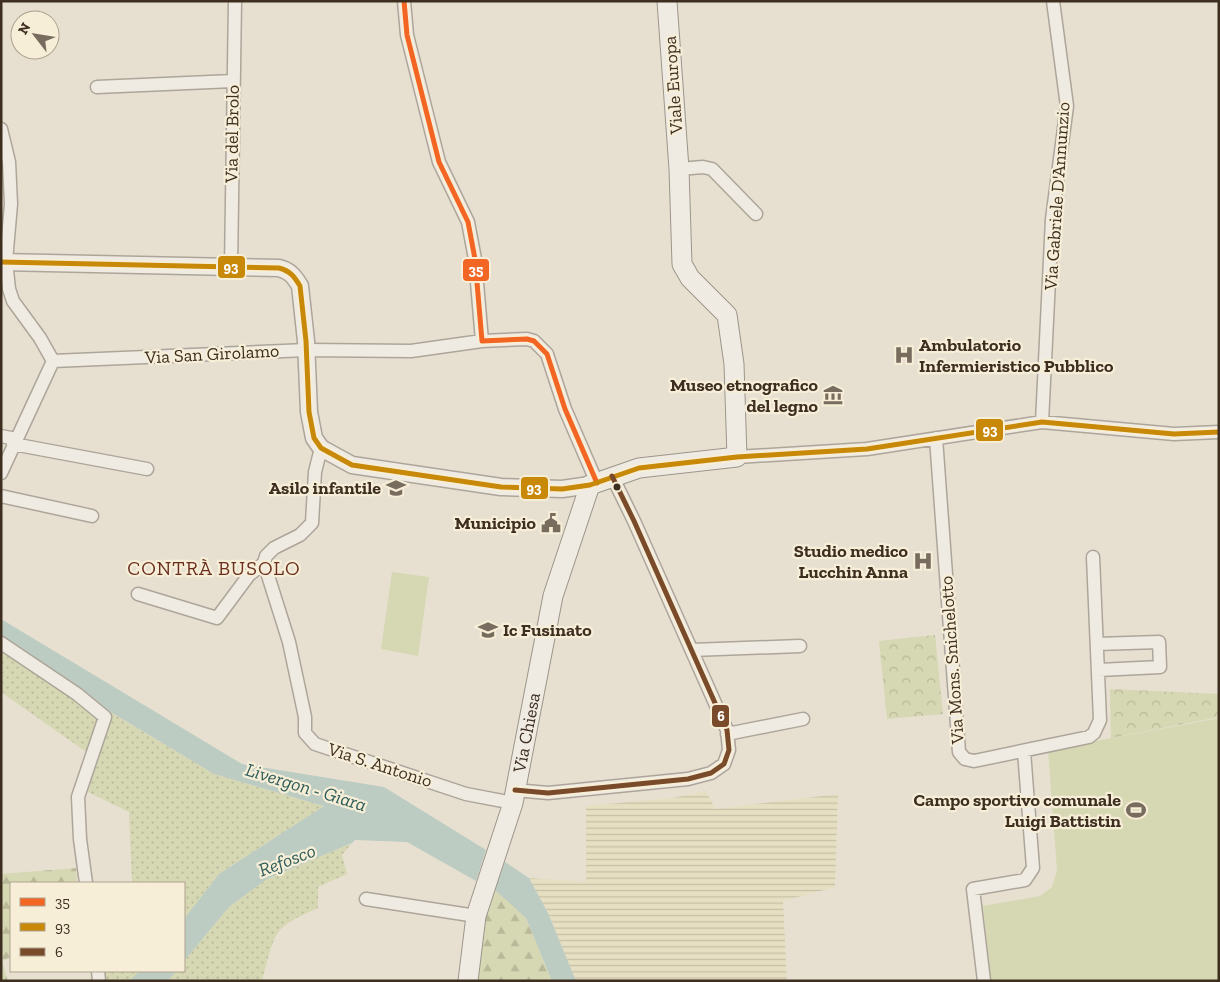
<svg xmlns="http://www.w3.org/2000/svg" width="1220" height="982" font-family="'Zilla Slab',serif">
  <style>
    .farmland { fill: url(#farmland-rules) }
    .grass { fill: url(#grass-dots) }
    .forest { fill: url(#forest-firs) }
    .park { fill: url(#park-crowns) }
    .garden { fill: #d6d7b3 }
    .water { fill: #bcccc2 }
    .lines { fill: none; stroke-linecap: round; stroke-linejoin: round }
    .minor-casing { stroke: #ada599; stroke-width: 15 }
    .tertiary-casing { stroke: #ada599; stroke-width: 19 }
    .secondary-casing { stroke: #9c958a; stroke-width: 21 }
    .minor { stroke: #efebe3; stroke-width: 12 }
    .tertiary { stroke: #efebe3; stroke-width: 16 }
    .secondary { stroke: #efebe3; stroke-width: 19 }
    .bus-1-casing { stroke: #f7eed8; stroke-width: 9 }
    .bus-2-casing { stroke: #f7eed8; stroke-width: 9 }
    .bus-3-casing { stroke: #f7eed8; stroke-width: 9 }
    .bus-1 { stroke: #f26522; stroke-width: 5 }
    .bus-2 { stroke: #c88808; stroke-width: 5 }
    .bus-3 { stroke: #7a4b2a; stroke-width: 5 }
    .bus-dot { fill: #3d2e20; stroke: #f7eed8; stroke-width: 2 }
    .labels { text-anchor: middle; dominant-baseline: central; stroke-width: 4.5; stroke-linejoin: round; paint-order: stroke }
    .street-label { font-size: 18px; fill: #3d2e20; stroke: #f7eed8 }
    .poi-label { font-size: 18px; font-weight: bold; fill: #3d2e20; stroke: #f7eed8; text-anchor: end }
    .water-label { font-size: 19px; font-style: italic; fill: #2f5d5a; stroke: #f7eed8 }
    .quarter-label { font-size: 20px; letter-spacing: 1px; fill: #6b2e1e; stroke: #f7eed8 }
    .line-badge { stroke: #f7eed8; stroke-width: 2 }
    .badge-label { font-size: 14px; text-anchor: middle; font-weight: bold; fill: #fff }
  </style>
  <defs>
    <pattern id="farmland-rules" width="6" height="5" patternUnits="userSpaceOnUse" patternTransform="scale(1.25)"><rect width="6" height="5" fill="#e6dfc2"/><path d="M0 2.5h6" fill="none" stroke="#c6c0a6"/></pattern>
    <pattern id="grass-dots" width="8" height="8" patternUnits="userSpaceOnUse" patternTransform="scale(1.25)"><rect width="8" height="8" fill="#d6d7b3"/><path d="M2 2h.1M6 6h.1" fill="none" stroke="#b9b99a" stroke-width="1.8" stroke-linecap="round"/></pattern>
    <pattern id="forest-firs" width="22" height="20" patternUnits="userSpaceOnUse" patternTransform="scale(1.25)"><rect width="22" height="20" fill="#d6d7b3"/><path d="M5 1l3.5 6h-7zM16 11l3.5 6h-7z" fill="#b9b99a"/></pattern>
    <pattern id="park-crowns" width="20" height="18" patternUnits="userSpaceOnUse" patternTransform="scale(1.25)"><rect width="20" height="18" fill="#d6d7b3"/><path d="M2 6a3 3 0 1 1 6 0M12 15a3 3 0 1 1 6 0" fill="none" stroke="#b9b99a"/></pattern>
  </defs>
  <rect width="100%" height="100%" fill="#e7e0d1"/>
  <!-- farmland -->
  <path class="farmland" d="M706 791 715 809 838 794 835 887 783 901 787 981H576L548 913 529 878 586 882V806L672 798Z"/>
  <!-- grass -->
  <path class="grass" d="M5 649 214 774 324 806 219 874 184 919V883H132L129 812 88 792 96 759 1 692V657Z
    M352 843 342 855 347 874 318 887V908C270 929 276 932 262 981H168L176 971H184V961L229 907 267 879Z
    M102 971H140L129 981H102Z"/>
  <!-- forest -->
  <path class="forest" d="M76 868 77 883H11V957L2 961 8 981H1V874Z
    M495 890 526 918 552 981H471L480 937Z"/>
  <!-- park -->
  <path class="park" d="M935 635 943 714 887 719 879 641Z
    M1110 689 1219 694V717L1111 738Z"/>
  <!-- garden -->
  <path class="garden" d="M392 572 429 577 418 656 381 649Z
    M1219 718V981H991L983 906 1040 896 1052 887 1057 870 1048 750Z"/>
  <!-- water -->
  <path class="water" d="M1 619 242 764 384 787 486 850 476 881 407 842 355 840 352 843 267 879 229 907 184 961V919L219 874 324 806 214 774 1 646Z
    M505 862 529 878 548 913 576 981H552L526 918 495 890Z
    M140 971H176L168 981H129Z"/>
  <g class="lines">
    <defs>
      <path id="minor" d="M404 1 407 35 439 162 468 222 475 259 482 341 527 339 534 341 547 354 565 409 597 483
        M97 87 233 81
        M1 129 9 162 11 204 6 261 9 289 13 301 40 338 53 361
        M679 169 703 167 712 169 756 214
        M231 267 235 1
        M53 361 307 350 411 351 482 341
        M1042 422 1052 219 1067 106 1053 1
        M1 436 16 439
        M936 438 959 752 965 759 974 761 1089 737 1094 733 1100 720 1093 557
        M13 444 147 469
        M737 457 867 449 1042 422 1174 434 1219 432
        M1 473 53 361
        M1 496 92 516
        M264 563 289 642 305 717V733L315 744 466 794 513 803
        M138 594 217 618 249 575 264 563 266 556 274 548 300 535 312 523 315 472 321 448
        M1 643 77 694 105 717 78 797 80 839 86 883
        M1097 644 1159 642 1160 667 1099 670
        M692 650 800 646
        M727 734 803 719
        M515 790 548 793 688 779 711 773 724 764 729 750 727 730 634 521 612 476
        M366 899 476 916
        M98 971 99 981
        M984 981 973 889 1025 880 1033 868 1024 751"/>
      <path id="tertiary" d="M1 262 279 268C290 271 294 276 300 286L306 341 309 412 314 438 321 448 352 465 501 487 562 489 590 485"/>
      <g id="secondary">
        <path id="s1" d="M468 981 476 916 513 803 553 596 590 485 639 468 737 457 734 364 727 315 690 278 682 264 679 169 667 1"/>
      </g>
    </defs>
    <!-- minor casing -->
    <use href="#minor" class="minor-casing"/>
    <!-- tertiary casing -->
    <use href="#tertiary" class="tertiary-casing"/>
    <!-- secondary casing -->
    <use href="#secondary" class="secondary-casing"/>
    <!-- minor -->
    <use href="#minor" class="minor"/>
    <!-- tertiary -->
    <use href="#tertiary" class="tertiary"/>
    <!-- secondary -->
    <use href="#secondary" class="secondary"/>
    <defs>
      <path id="bus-1" d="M404 1 407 35 439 162 468 222 475 259 482 341 527 339 534 341 547 354 565 409 597 483"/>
      <path id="bus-2" d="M1 262 279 268C290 271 294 276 300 286L306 341 309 412 314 438 321 448 352 465 501 487 562 489 590 485 639 468 737 457 867 449 1042 422 1174 434 1219 432"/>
      <path id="bus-3" d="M515 790 548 793 688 779 711 773 724 764 729 750 727 730 634 521 612 476"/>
    </defs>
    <!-- bus-1 casing -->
    <use href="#bus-1" class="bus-1-casing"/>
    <!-- bus-2 casing -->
    <use href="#bus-2" class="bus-2-casing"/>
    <!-- bus-3 casing -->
    <use href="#bus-3" class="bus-3-casing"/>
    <!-- bus-1 -->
    <use href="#bus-1" class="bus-1"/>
    <!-- bus-2 -->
    <use href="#bus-2" class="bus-2"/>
    <!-- bus-3 -->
    <use href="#bus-3" class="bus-3"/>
  </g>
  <!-- icons -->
  <defs>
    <symbol id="hospital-bare" viewBox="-9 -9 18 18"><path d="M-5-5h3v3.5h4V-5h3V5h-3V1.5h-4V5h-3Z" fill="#786c5e" stroke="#f7eed8" stroke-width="2.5" paint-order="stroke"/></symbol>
    <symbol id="museum-bare" viewBox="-9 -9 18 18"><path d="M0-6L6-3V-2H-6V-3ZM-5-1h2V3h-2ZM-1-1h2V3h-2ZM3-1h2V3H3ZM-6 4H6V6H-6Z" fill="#786c5e" stroke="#f7eed8" stroke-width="2.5" paint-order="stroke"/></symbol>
    <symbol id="school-bare" viewBox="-9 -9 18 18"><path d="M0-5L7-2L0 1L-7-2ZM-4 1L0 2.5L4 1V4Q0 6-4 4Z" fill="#786c5e" stroke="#f7eed8" stroke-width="2.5" paint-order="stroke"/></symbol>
    <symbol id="civic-bare" viewBox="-9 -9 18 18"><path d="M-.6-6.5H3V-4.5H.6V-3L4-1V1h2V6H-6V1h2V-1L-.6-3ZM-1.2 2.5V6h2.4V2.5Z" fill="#786c5e" stroke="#f7eed8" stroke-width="2.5" paint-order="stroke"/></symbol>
    <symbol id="stadium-bare" viewBox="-9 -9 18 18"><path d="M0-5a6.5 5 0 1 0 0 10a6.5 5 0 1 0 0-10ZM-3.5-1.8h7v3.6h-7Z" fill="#786c5e" stroke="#f7eed8" stroke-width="2.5" paint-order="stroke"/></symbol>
  </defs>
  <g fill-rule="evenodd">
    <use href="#hospital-bare" x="890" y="341" width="28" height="28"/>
    <use href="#museum-bare" x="819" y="381" width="28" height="28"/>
    <use href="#school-bare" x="382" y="474" width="28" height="28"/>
    <use href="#civic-bare" x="537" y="509" width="28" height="28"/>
    <use href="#hospital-bare" x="909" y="547" width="28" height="28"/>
    <use href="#school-bare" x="474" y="616" width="28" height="28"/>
    <use href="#stadium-bare" x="1122" y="796" width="28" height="28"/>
  </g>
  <!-- markers -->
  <circle class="bus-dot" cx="617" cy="487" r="4.5"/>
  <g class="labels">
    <!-- street labels -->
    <g class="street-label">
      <text transform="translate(673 85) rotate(-94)">Viale Europa</text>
      <text transform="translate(232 134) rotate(-89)">Via del Brolo</text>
      <text transform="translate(1057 196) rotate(-86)">Via Gabriele D'Annunzio</text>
      <text transform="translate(212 354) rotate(-3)">Via San Girolamo</text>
      <text transform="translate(952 660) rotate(-94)">Via Mons. Snichelotto</text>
      <text stroke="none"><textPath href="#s1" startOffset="256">Via Chiesa</textPath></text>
      <text transform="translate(380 765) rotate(18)">Via S. Antonio</text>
    </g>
    <!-- poi labels -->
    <g class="poi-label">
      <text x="919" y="345" text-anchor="start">Ambulatorio<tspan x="919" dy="21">Infermieristico Pubblico</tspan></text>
      <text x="818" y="385">Museo etnografico<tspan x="818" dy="21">del legno</tspan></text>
      <text x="381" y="488">Asilo infantile</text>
      <text x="536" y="523">Municipio</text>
      <text x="908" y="551">Studio medico<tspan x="908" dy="21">Lucchin Anna</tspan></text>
      <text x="503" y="630" text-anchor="start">Ic Fusinato</text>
      <text x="1121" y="800">Campo sportivo comunale<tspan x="1121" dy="21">Luigi Battistin</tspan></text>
    </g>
    <!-- water labels -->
    <g class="water-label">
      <text transform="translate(306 787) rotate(17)">Livergon - Giara</text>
      <text transform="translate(287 860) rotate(-21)">Refosco</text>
    </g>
    <!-- quarter labels -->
    <g class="quarter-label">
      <text x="214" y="568">CONTRÀ BUSOLO</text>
    </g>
  </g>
  <g class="line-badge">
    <rect x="217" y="255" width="29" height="24" rx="5" fill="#c88808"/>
    <rect x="462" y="258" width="28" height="24" rx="5" fill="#f26522"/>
    <rect x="975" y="418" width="29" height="24" rx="5" fill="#c88808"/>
    <rect x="520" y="476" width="29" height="24" rx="5" fill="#c88808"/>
    <rect x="711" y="704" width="19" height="24" rx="5" fill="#7a4b2a"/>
  </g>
  <g class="badge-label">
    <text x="231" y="272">93</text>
    <text x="476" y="275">35</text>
    <text x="990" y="435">93</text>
    <text x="534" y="493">93</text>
    <text x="721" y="721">6</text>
  </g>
  <!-- border -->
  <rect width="1220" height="982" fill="none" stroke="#3d2e20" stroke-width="5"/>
  <!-- legend -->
  <rect x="10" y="882" width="175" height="90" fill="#f7eed8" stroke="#ada18e"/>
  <rect x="20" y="898" width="25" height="8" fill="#f26522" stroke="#ada18e"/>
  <text x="55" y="907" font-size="15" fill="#3d2e20">35</text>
  <rect x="20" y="923" width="25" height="8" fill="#c88808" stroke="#ada18e"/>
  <text x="55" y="932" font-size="15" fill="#3d2e20">93</text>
  <rect x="20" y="948" width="25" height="8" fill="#7a4b2a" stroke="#ada18e"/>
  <text x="55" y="957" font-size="15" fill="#3d2e20">6</text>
  <!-- north arrow -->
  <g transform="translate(35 35) rotate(301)"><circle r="24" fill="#f7eed8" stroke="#ada18e"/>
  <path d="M0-4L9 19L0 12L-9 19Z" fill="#786c5e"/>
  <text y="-8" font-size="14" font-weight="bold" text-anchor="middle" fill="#3d2e20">N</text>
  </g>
</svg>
